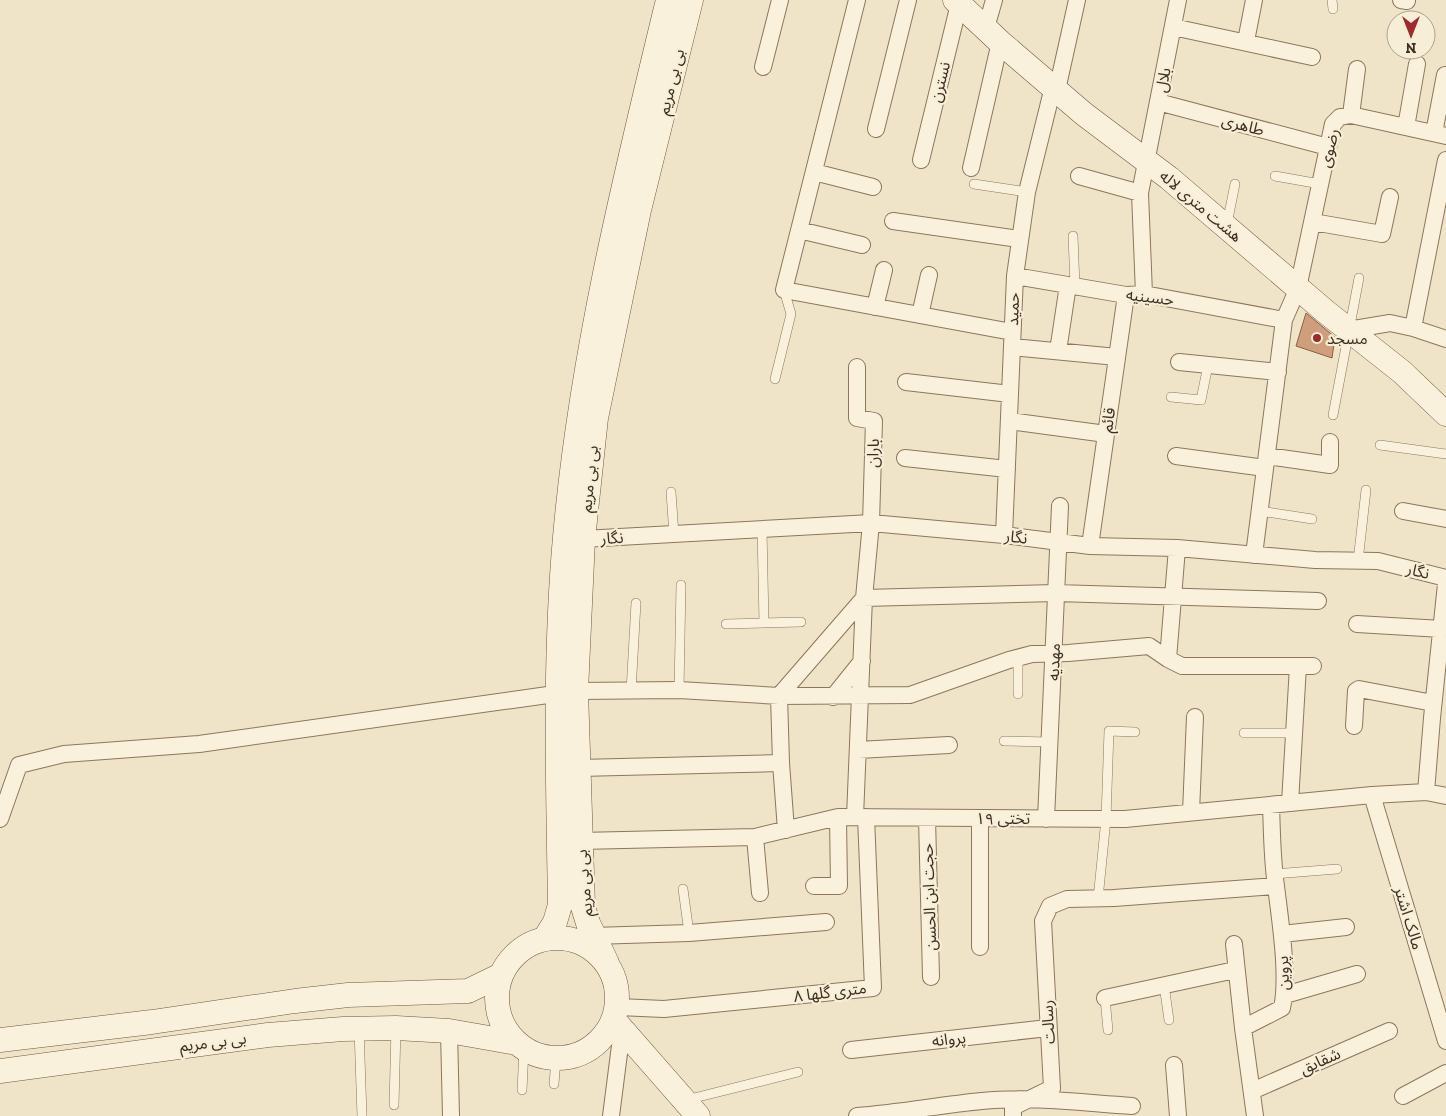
<svg xmlns="http://www.w3.org/2000/svg" width="1446" height="1116" font-family="'Zilla Slab','Noto Sans Arabic',serif">
  <style>
    .building { fill: #cf9f7d; stroke: #8d5f41 }
    .lines { fill: none; stroke-linecap: round; stroke-linejoin: round }
    .lane-casing { stroke: #8d765c; stroke-width: 10 }
    .street-casing { stroke: #8d765c; stroke-width: 18 }
    .secondary-casing { stroke: #6f573f; stroke-width: 25 }
    .lane { stroke: #faf1dc; stroke-width: 9 }
    .street { stroke: #faf1dc; stroke-width: 16 }
    .secondary { stroke: #faf1dc; stroke-width: 24 }
    .poi-dot { fill: #9e2a2b; stroke: #f7eed8; stroke-width: 2 }
    .labels { text-anchor: middle; dominant-baseline: central; stroke-width: 4.5; stroke-linejoin: round; paint-order: stroke }
    .street-label { font-size: 16px; fill: #3d2e20; stroke: #f7eed8 }
    .poi-label { font-size: 16px; fill: #3d2e20; stroke: #f7eed8; text-anchor: start }
  </style>
  <rect width="100%" height="100%" fill="#f0e4c8"/>
  <!-- building -->
  <path class="building" d="M1306 313 1335 337 1332 358 1296 346Z"/>
  <g class="lines">
    <defs>
      <path id="lane" d="M1332 0 1333 9
        M1275 176 1320 184
        M974 184 1027 192
        M1227 224 1235 184
        M1073 236 1075 286
        M775 379 791 314 784 290
        M1171 397 1201 400 1208 365
        M1333 415 1359 278
        M1380 445 1446 454
        M671 492 674 535
        M1260 511 1312 519
        M762 529 764 623
        M1358 561 1366 490
        M726 624 801 622
        M1018 658V694
        M679 690 681 585
        M631 691 636 603
        M1244 733H1294
        M1004 741 1050 742
        M1274 874 1337 869
        M683 889 689 933
        M1098 899 1106 819 1109 731 1135 732
        M1164 985 1169 1020
        M1105 998 1108 1030
        M359 1029 362 1116
        M554 1084 556 1059
        M522 1090 524 1049
        M686 1100 798 1072
        M394 1105 396 1028"/>
      <path id="street" d="M857 0 784 290 1012 332
        M1401 0 1407 1
        M1173 27 1312 57
        M986 28 994 0
        M1246 41 1254 0
        M763 67 780 0
        M1057 90 1077 0
        M1158 102 1328 147
        M1351 115 1357 69
        M1406 127 1417 64
        M876 129 908 0
        M1434 133 1445 75
        M921 160 959 4
        M971 168 1000 42
        M814 172 873 187
        M1079 176 1140 193
        M893 221 1019 239
        M1313 222 1382 234 1390 197
        M799 230 862 245
        M1015 276 1126 295 1144 294 1284 320
        M1144 294 1140 193 1178 0
        M875 307 884 270
        M920 315 929 275
        M1413 328 1446 160
        M1348 330 1390 323 1413 328 1446 339
        M1012 347 1117 357
        M1058 351 1068 285
        M1179 362 1278 372
        M906 382 1010 394
        M1009 421 1106 434
        M1176 456 1265 468
        M1267 456 1330 465V442
        M905 458 1007 469
        M1403 511 1446 519
        M1004 535 1015 276 1027 192 1053 87
        M583 539 871 523 1004 535 1090 546 1177 548 1315 560 1378 561 1446 578
        M1090 546 1126 295
        M1254 555 1284 320 1298 288 1333 124 1340 117 1351 115 1446 136
        M1357 624 1442 629
        M1168 659 1177 548
        M833 697 862 661
        M1354 726 1356 691 1359 689 1433 703
        M858 750 949 745
        M579 768 781 763
        M1426 792 1432 718 1446 584
        M1372 795 1446 1041
        M1290 803 1298 666
        M1191 812 1195 717
        M855 817 864 598 871 523 874 421 857 418V367
        M927 818 931 977
        M980 818V947
        M0 819 19 765 64 754 199 744 576 691 679 690 779 696 910 695 1009 660 1032 654 1068 653 1149 646 1168 659 1182 666H1313
        M1046 819 1060 506
        M786 830 781 763 779 696 864 598 1056 593 1318 601
        M755 837 760 893
        M580 841 755 837 838 817 1125 819 1372 795 1426 792 1446 796
        M814 886H839L838 817
        M1282 934 1346 927
        M593 936 689 933 826 922
        M1234 944 1243 1028
        M1285 995 1357 974
        M1105 998 1235 970
        M618 1007 664 1009 873 988 866 817
        M449 1031 451 1116
        M851 1050 1048 1028
        M1174 1065 1178 1116
        M1252 1091 1389 1031
        M1403 1096 1446 1073
        M611 1116 622 1030
        M857 1116C899 1113 940 1105 982 1101 1031 1096 1083 1103 1132 1106
        M1013 1116V1107L1052 1088 1043 921 1050 906 1067 899 1114 898 1276 886
        M1255 1116 1243 1028 1282 1008C1289 975 1280 920 1276 886 1272 859 1272 832 1271 805"/>
      <path id="secondary" d="M955 0 1000 42 1084 114 1169 178 1326 312 1402 372 1446 414
        M497 998a60 60 0 1 1 120 0a60 60 0 1 1-120 0Z
        M545 938 555 922 560 905C558 782 554 659 565 537 581 355 625 177 668 0
        M607 963 588 923 583 907 576 691 583 539 596 418 639 210 691 0
        M614 1020 698 1116
        M0 1040 152 1022 295 1001 348 995 468 991 501 975
        M0 1071 268 1035 343 1029 396 1028 449 1031 517 1043"/>
    </defs>
    <!-- lane casing -->
    <use href="#lane" class="lane-casing"/>
    <!-- street casing -->
    <use href="#street" class="street-casing"/>
    <!-- secondary casing -->
    <use href="#secondary" class="secondary-casing"/>
    <!-- lane -->
    <use href="#lane" class="lane"/>
    <!-- street -->
    <use href="#street" class="street"/>
    <!-- secondary -->
    <use href="#secondary" class="secondary"/>
  </g>
  <!-- markers -->
  <circle class="poi-dot" cx="1317" cy="338" r="5"/>
  <g class="labels">
    <!-- street labels -->
    <g class="street-label">
      <text transform="translate(1163 80) rotate(-79)">بلال</text>
      <text transform="translate(671 82) rotate(-76)">بی بی مریم</text>
      <text transform="translate(940 82) rotate(-76)">نسترن</text>
      <text transform="translate(1243 125) rotate(15)">طاهری</text>
      <text transform="translate(1329 148) rotate(-76)">رضوی</text>
      <text transform="translate(1201 206) rotate(40)">هشت متری لاله</text>
      <text transform="translate(1150 297) rotate(7)">حسینیه</text>
      <text transform="translate(1013 309) rotate(-88)">حمید</text>
      <text transform="translate(1108 420) rotate(-82)">قائم</text>
      <text transform="translate(873 453) rotate(-88)">باران</text>
      <text transform="translate(589 479) rotate(-84)">بی بی مریم</text>
      <text transform="translate(1016 537) rotate(7)">نگار</text>
      <text transform="translate(612 538) rotate(-3)">نگار</text>
      <text transform="translate(1418 571) rotate(14)">نگار</text>
      <text transform="translate(1054 662) rotate(-88)">مهدیه</text>
      <text x="1003" y="818">تختی ۱۹</text>
      <text transform="translate(584 883) rotate(-95)">بی بی مریم</text>
      <text transform="translate(929 897) rotate(-92)">حجت ابن الحسن</text>
      <text transform="translate(1409 918) rotate(73)">مالک اشتر</text>
      <text transform="translate(1283 973) rotate(-92)">پروین</text>
      <text transform="translate(830 992) rotate(-7)">۸ متری گلها</text>
      <text transform="translate(1048 1022) rotate(-93)">رسالت</text>
      <text transform="translate(949 1039) rotate(-6)">پروانه</text>
      <text transform="translate(213 1042) rotate(-7)">بی بی مریم</text>
      <text transform="translate(1320 1061) rotate(-24)">شقایق</text>
    </g>
    <!-- poi labels -->
    <g class="poi-label">
      <text x="1327" y="338">مسجد</text>
    </g>
  </g>
  <!-- north arrow -->
  <g transform="translate(1411 35) rotate(180)"><circle r="24" fill="#f7eed8" stroke="#ada18e"/>
  <path d="M0-4L9 19L0 12L-9 19Z" fill="#9e2a2b"/>
  <text y="-8" font-size="14" font-weight="bold" text-anchor="middle" fill="#3d2e20">N</text>
  </g>
</svg>
